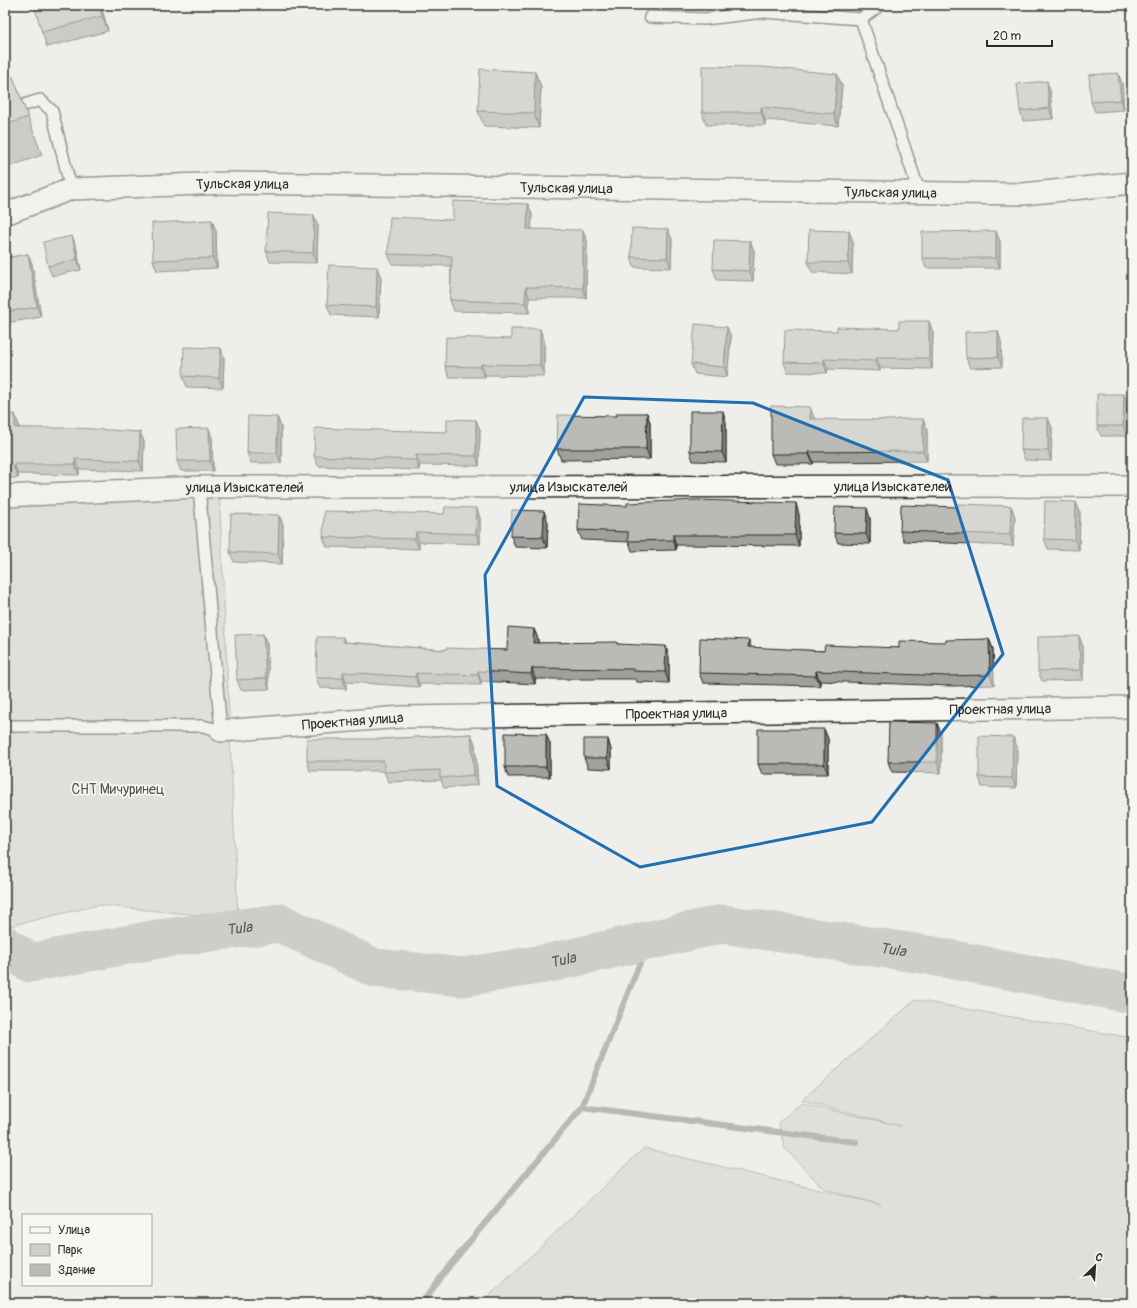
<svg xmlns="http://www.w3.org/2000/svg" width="1137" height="1308" font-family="Pangolin,sans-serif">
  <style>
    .green { fill: #cececa; stroke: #7c7c7a }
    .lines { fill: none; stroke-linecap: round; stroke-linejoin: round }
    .stream { stroke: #757573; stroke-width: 6 }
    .river { stroke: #a6a6a3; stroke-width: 39 }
    .lane-casing { stroke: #2b2b2b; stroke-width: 14 }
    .street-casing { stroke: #2b2b2b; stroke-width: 24 }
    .lane { stroke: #f6f6f2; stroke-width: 11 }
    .street { stroke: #f6f6f2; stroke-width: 21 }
    .wall { fill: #a0a09d; stroke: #2b2b2b }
    .shaded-wall { fill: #828280; stroke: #2b2b2b }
    .building { fill: #babab7; stroke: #2b2b2b }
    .marked { fill: none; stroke: #1f6fb2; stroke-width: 3; stroke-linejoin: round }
    .labels { text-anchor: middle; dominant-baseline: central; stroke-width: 3.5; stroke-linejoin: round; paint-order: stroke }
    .street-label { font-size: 14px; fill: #2b2b2b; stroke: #f6f6f2 }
    .park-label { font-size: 14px; fill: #545453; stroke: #f6f6f2 }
    .water-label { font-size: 15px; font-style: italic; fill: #565655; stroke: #f6f6f2 }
  </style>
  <rect width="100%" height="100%" fill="#eeeeea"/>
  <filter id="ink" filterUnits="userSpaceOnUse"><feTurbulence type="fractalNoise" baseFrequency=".025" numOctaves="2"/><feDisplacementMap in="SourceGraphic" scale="8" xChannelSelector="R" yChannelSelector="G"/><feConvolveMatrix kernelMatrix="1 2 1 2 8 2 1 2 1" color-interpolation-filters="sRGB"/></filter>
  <g filter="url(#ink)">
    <!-- green -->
    <path class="green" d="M219 488 238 919 98 905 5 927V502Z
      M915 1000 1132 1038V1303H482L644 1148 881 1205 824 1189 784 1147 779 1122 801 1103 901 1126 802 1100Z"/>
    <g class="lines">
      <!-- stream -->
      <path class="stream" d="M582 1107 856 1142
        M422 1303 450 1265 582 1107 646 948 722 924"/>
      <!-- river -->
      <path class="river" id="s1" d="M5 945 30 963 158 939 280 923 375 968 463 977 550 963 722 924 928 955 1132 994"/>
      <defs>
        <path id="lane" d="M650 17 705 19 764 12 861 19 880 5
          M861 19 919 191
          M5 111 40 100 52 111 71 189
          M5 726H203L221 731 199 487"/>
        <g id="street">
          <path id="s2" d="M5 214 71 189 227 183 1023 194 1132 183"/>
          <path id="s3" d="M5 496 199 487 1132 486"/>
          <path id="s4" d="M221 731 402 717 1132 707"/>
        </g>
      </defs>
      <!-- lane casing -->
      <use href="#lane" class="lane-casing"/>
      <!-- street casing -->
      <use href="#street" class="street-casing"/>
      <!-- lane -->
      <use href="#lane" class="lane"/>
      <!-- street -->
      <use href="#street" class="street"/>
    </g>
    <!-- wall -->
    <path class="wall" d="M101 5 108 31 47 47 42 32Z
      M535 72 541 87 539 128 484 126 478 111Z
      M837 74 842 86 838 126 765 120V125H706L702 112Z
      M13 77 42 155 5 168V80Z
      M1122 83 1124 110 1095 112 1091 102Z
      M1050 91 1053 119 1023 121 1020 111Z
      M532 214 531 229 587 240 586 298H529V313L454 311 450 300 451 266 392 264 388 254 453 220Z
      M212 220 216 231 217 268 157 271 153 260Z
      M318 225 317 263 270 262 266 251Z
      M672 239 671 268 634 267 631 257Z
      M750 241 754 251 753 281 717 280 713 269Z
      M853 241 852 274 812 272 808 262Z
      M1000 241V268H926L922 258Z
      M76 246 81 270 52 276 48 266Z
      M28 254 32 264 41 317 6 323 5 320V258Z
      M381 277 379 317 331 315 327 305Z
      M837 331 933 332 932 369 880 368V371L828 369 827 373 787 372 784 362Z
      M731 337 727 377 695 374 691 364Z
      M544 340V376L485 375V377H449L445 366Z
      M1001 341 1002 367 970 368 966 358Z
      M224 358 223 388 187 387 183 376Z
      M1124 394 1127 404V436H1101L1097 426Z
      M647 413 650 423V459L561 460 557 449 617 416Z
      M5 414 19 425V428L140 432 144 442 143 471 79 469V475L18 474V478H5Z
      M277 417 281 427V463H251L247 453Z
      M814 417V419L927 429V461L813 462V464H775L771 454Z
      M1048 418 1052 428 1051 461 1025 460 1021 450Z
      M476 420 480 430 479 466 420 465 419 470 318 466 314 456 447 432Z
      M726 422V462L693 461 690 451Z
      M212 438 213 471H181L177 461Z
      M1076 502 1080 512 1079 550 1048 549 1044 539Z
      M1011 506 1015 517 1013 546 904 541 900 531 958 507Z
      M799 514V546L676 545V550L632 551 629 542 582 540 578 530Z
      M279 515 283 525 282 564 234 562 230 552Z
      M480 518V544L419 542V549L327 547 323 537Z
      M870 518V544L838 543 834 533Z
      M548 522 547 548 515 547 511 536Z
      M534 629 538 639V643L618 644 669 657V683L637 682 636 679H535V684L481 681V685L419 684V687L346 682V689L320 688 316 678 343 637 345 642 446 650H507Z
      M263 634 267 644 269 689 241 690 237 680Z
      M1079 636 1083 647V680L1042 681 1038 671Z
      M989 639 993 649 994 685 951 686 820 681V686L703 683 699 673 752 648 824 651 899 648 946 642Z
      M824 729 828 739V774H762L758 764Z
      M941 733V773L892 772 888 762Z
      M471 734 475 744 478 785 444 788 441 780 388 782 384 771H310L307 761 383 739Z
      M546 734 550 744V777H508L505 767Z
      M1013 737 1017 747 1016 788 982 787 979 777Z
      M608 739 611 750V769L588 768 584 758Z"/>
    <!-- shaded-wall -->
    <path class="shaded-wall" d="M99 5H101L108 31 102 16Z
      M535 72 541 87 539 128 534 113Z
      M1118 73 1122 83 1124 110 1121 100Z
      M837 74 842 86 838 126 834 114Z
      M1047 81 1050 91 1053 119 1049 108Z
      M761 107 765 120V125L761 112Z
      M528 204 532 214 531 239 527 229Z
      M314 215 318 225 317 263 313 253Z
      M212 220 216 231 217 268 213 258Z
      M668 229 672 239 671 268 667 258Z
      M583 230 587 240 586 298 583 288Z
      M849 231 853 241 852 274 848 263Z
      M996 231 1000 241V268L996 258Z
      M72 236 76 246 81 270 77 259Z
      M750 241 754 251 753 281 749 271Z
      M28 254 32 264 41 317 37 307Z
      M377 267 381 277 379 317 376 307Z
      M526 287 529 298V313L525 303Z
      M929 321 933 332 932 369 929 358Z
      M727 327 731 337 727 377 724 367Z
      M540 329 544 340V376L540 365Z
      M998 331 1001 341 1002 367 998 357Z
      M221 348 224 358 223 388 219 378Z
      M876 358 880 368V371L876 361Z
      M824 359 828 369 827 373 824 363Z
      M481 364 485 375V377L481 367Z
      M1124 394 1127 404V436L1123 426Z
      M810 407 814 417 813 430 810 419Z
      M723 411 726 422V462L722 452Z
      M647 413 650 423V459L646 449Z
      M15 414 19 425V438L15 428Z
      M277 417 281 427V463L277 453Z
      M1048 418 1052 428 1051 461 1048 451Z
      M923 419 927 429V461L923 451Z
      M476 420 480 430 479 466 476 456Z
      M209 428 212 438 213 471 210 461Z
      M140 432 144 442 143 471 139 461Z
      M809 452 813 462V464L809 454Z
      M416 455 420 465 419 470 416 460Z
      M75 459 79 469V475L75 464Z
      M14 464 18 474V478L14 468Z
      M1076 502 1080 512 1079 550 1075 540Z
      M796 503 799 514V546L795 535Z
      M1011 506 1015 517 1013 546 1010 535Z
      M477 508 480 518V544L476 534Z
      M867 508 870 518V544L866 534Z
      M544 511 548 522 547 548 543 537Z
      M279 515 283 525 282 564 278 554Z
      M416 532 419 542V549L415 539Z
      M673 535 676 545V550L673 540Z
      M534 629 538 639 537 653 533 643Z
      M263 634 267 644 269 689 266 678Z
      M1079 636 1083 647V680L1080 670Z
      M989 639 993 649 994 685 990 675Z
      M749 640 752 650 748 647Z
      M666 646 669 657V683L665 672Z
      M532 668 535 679V684L531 674Z
      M478 671 481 681V685L478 675Z
      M816 671 820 681V686L816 676Z
      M343 672 346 682V689L343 678Z
      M416 673 419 684V687L415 677Z
      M937 723 941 733V773L937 762Z
      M824 729 828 739V774L824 764Z
      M471 734 475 744 478 785 474 775Z
      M546 734 550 744V777L546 767Z
      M1013 737 1017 747 1016 788 1012 778Z
      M608 739 611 750V769L607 758Z"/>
    <!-- building -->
    <path class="building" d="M34 5H99L102 16 42 32Z
      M702 66 762 67 837 74 834 114 761 107V112H702Z
      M480 69 535 72 534 113 478 111Z
      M1118 73 1121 100 1091 102 1089 75Z
      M13 77 28 117 5 125V80Z
      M1047 81 1049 108 1020 111 1017 84Z
      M453 201 528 204 527 229 583 230V288L526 287 525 303 450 300 452 256 388 254 390 217 453 220Z
      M268 213 314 215 313 253 266 251Z
      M212 220 213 258 153 260 152 223Z
      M632 228 668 229 667 258 631 257Z
      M809 230 849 231 848 263 808 262Z
      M996 231V258H922V232Z
      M72 236 77 259 48 266 43 242Z
      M714 240 750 241 749 271 713 269Z
      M28 254 37 307 5 312V258Z
      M329 265 377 267 376 307 327 305Z
      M899 321H929V358H876V361L824 359V363L784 362 785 330 837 331V327L899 329Z
      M695 324 727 327 724 367 691 364Z
      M511 329H540V365L481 364V367L445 366 446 337 511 339Z
      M998 331V357L966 358 965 332Z
      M184 347 221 348 219 378 183 376Z
      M1097 394H1124L1123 426H1097Z
      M771 406 810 407V419L897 420V419H923V451L809 452V454H771Z
      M690 411H723L722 452 690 451Z
      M617 413H647L646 449H557L558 415 617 416Z
      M5 414H15V428H76L140 432 139 461 75 459V464H14V468H5Z
      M248 416 277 417V453H247Z
      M1022 418H1048V451L1021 450Z
      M447 419 476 420V456L416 455V460L314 456 315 428 447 432Z
      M209 428 210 461H177L176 429Z
      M698 500 796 503 795 535H673V540L628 541V532L578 530 579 504 627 506V503Z
      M1045 501 1076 502 1075 540 1044 539Z
      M958 504 1011 506 1010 535 900 531 901 505 958 507Z
      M445 507 477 508 476 534 416 532 415 539 323 537 324 511 444 514Z
      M835 507 867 508 866 534 834 533Z
      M512 510 544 511 543 537 511 536Z
      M231 514 279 515 278 554 230 552Z
      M508 627 534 629 533 643 617 642V644L666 646 665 672 633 671V669L532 668 531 674 478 671V675L416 673 415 677 343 672V678H316L317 637H343V642L446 650V648L507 650Z
      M263 634 266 678 237 680 235 635Z
      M1079 636 1080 670 1038 671V637Z
      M700 638 749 640 748 647 824 651 825 645 899 648V641L946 642V640L989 639 990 675 947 676 816 671V676L699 673Z
      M889 722 937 723V762H888Z
      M758 729H824V764H758Z
      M505 733 546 734V767H505Z
      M471 734 474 775 440 778V770L384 772V761H307V739H383Z
      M979 736 1013 737 1012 778 979 777Z
      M584 739H608L607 758H584Z"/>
  </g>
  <!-- marked area -->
  <path d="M0 0H1137V1308H0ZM584 397 753 403 948 480 1003 654 872 822 640 867 497 786 485 575Z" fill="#eeeeea" fill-opacity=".55" fill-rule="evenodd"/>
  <path class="marked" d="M584 397 753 403 948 480 1003 654 872 822 640 867 497 786 485 575Z"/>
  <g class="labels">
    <!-- street labels -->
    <g class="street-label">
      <text stroke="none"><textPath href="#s2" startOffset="242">Тульская улица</textPath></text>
      <text stroke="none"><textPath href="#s2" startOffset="566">Тульская улица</textPath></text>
      <text stroke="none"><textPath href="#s2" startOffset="890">Тульская улица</textPath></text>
      <text stroke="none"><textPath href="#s3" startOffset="888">улица Изыскателей</textPath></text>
      <text stroke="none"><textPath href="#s3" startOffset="240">улица Изыскателей</textPath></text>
      <text stroke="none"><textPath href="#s3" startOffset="564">улица Изыскателей</textPath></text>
      <text stroke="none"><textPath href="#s4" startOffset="780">Проектная улица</textPath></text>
      <text stroke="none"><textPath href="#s4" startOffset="456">Проектная улица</textPath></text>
      <text stroke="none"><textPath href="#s4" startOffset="132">Проектная улица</textPath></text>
    </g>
    <!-- park labels -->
    <g class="park-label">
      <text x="118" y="789">СНТ Мичуринец</text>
    </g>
    <!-- water labels -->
    <g class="water-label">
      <text stroke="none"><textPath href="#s1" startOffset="243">Tula</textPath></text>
      <text stroke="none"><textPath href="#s1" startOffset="915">Tula</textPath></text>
      <text stroke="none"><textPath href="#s1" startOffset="579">Tula</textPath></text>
    </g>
  </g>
  <!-- margin -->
  <rect width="1137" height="1308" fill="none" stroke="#f6f6f2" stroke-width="20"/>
  <rect x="10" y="10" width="1117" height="1288" fill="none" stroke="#2b2b2b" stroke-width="1.5" filter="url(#ink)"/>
  <!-- legend -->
  <rect x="22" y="1214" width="130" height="72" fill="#f6f6f2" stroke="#a5a5a2"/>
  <rect x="30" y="1227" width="20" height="6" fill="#f6f6f2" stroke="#a5a5a2"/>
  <text x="58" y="1234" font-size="12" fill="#2b2b2b">Улица</text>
  <rect x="30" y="1244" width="20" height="12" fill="#cececa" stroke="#a5a5a2"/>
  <text x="58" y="1254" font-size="12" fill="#2b2b2b">Парк</text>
  <rect x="30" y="1264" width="20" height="12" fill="#babab7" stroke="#a5a5a2"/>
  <text x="58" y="1274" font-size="12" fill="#2b2b2b">Здание</text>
  <!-- north arrow -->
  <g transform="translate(1095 1266) rotate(25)" stroke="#f6f6f2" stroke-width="3" paint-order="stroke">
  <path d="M0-3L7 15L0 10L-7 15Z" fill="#2b2b2b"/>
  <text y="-6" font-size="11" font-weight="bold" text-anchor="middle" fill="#2b2b2b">С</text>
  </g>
  <!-- scale -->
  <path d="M987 40v6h65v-6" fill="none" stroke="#2b2b2b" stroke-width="2"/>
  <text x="993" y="40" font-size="12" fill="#2b2b2b" stroke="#f6f6f2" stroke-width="3" paint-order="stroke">20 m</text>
</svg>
